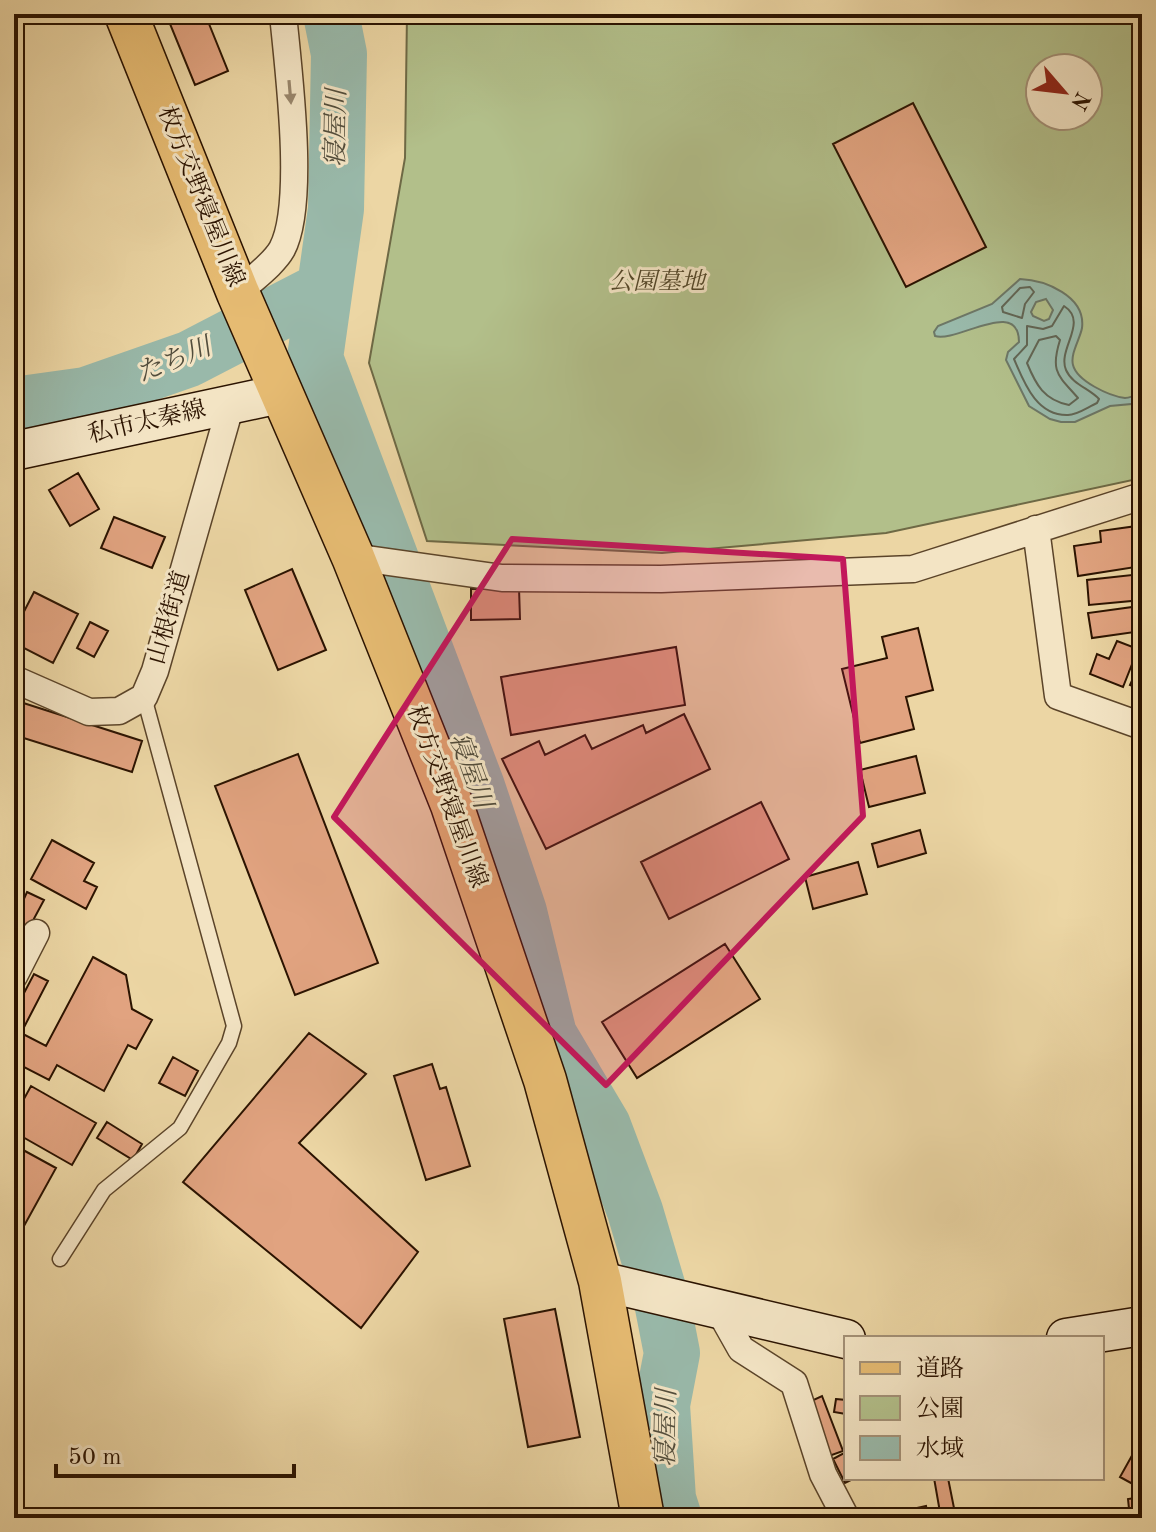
<svg xmlns="http://www.w3.org/2000/svg" width="1156" height="1532" font-family="'Old Standard TT','Noto Serif JP',serif">
  <style>
    .green { fill: #b2bf8a; stroke: #6e6945; stroke-width: 2; fill-rule: evenodd }
    .water { fill: #99b9aa; stroke: #6d7766; stroke-width: 2; fill-rule: evenodd }
    .lines { fill: none; stroke-linecap: round; stroke-linejoin: round }
    .shore { stroke: #626655; stroke-width: 2 }
    .river { stroke: #99b9aa; stroke-width: 56 }
    .building { fill: #e1a380; stroke: #2b1300; stroke-width: 2 }
    .lane-casing { stroke: #5b4429; stroke-width: 17 }
    .street-casing { stroke: #5b4429; stroke-width: 29 }
    .secondary-casing { stroke: #2b1300; stroke-width: 41 }
    .primary-casing { stroke: #2b1300; stroke-width: 45 }
    .lane { stroke: #f3e4c4; stroke-width: 14 }
    .street { stroke: #f3e4c4; stroke-width: 26 }
    .secondary { stroke: #f3e4c4; stroke-width: 38 }
    .primary { stroke: #e6bb72; stroke-width: 42 }
    .oneway { fill: #99866c }
    .marked { fill: #c2185b; fill-opacity: 0.2; stroke: #c2185b; stroke-width: 6; stroke-linejoin: round }
    .labels { text-anchor: middle; dominant-baseline: central; stroke-width: 6; stroke-linejoin: round; paint-order: stroke }
    .street-label { font-size: 24px; fill: #2b1300; stroke: #f3e4c4 }
    .park-label { font-size: 24px; font-style: italic; fill: #544729; stroke: #f3e4c4 }
    .water-label { font-size: 26px; font-style: italic; fill: #524d3c; stroke: #f3e4c4 }
  </style>
  <rect width="100%" height="100%" fill="#ecd6a4"/>
  <filter id="stains"><feTurbulence type="fractalNoise" baseFrequency=".0025" numOctaves="4"/><feColorMatrix values="0 0 0 0 .2 0 0 0 0 .09 0 0 0 0 .02 0 0 0 .5 -.17"/></filter>
  <radialGradient id="worn" r=".72"><stop offset=".6" stop-color="#630" stop-opacity="0"/><stop offset="1" stop-color="#630" stop-opacity=".3"/></radialGradient>
  <!-- green -->
  <path class="green" d="M407 14H1142V478L886 533 662 553 427 541 369 363 405 158ZM1040 68H1088V116H1040Z"/>
  <!-- water -->
  <path class="water" d="M1020 279C1045 280 1086 296 1082 328 1080 339 1070 354 1073 365 1077 381 1109 396 1125 398 1132 398 1137 394 1142 391V403L1110 406 1075 422H1061L1050 419 1029 406 1006 360 1008 352 1019 342C1019 297 957 343 935 336L934 332 938 326 992 304ZM1046 299 1053 310 1049 319 1044 321 1033 316 1031 312 1036 302Z"/>
  <g class="lines">
    <!-- shore -->
    <path class="shore" d="M1030 287 1034 292 1025 304 1022 318 1003 312 1002 307 1020 288Z
      M1064 306C1089 322 1057 349 1066 370 1072 384 1090 389 1099 399L1097 403C1088 407 1077 415 1068 415 1036 416 1024 382 1014 359L1027 345V326L1043 329 1052 326Z
      M1056 336 1060 340C1050 372 1058 375 1078 398L1069 405C1044 400 1036 385 1027 363L1039 340Z"/>
    <!-- river -->
    <path class="river" d="M331 14 339 54 336 209 315 358 477 787 519 912 549 1035 603 1126 635 1211 662 1302 672 1353 662 1405 668 1499 674 1518
      M14 405 86 395 189 359 324 289"/>
  </g>
  <!-- building -->
  <path class="building" d="M178 14H205L228 71 195 85 168 19Z
    M913 103 986 247 906 287 833 144Z
    M78 473 99 509 70 526 49 490Z
    M114 517 165 537 152 568 101 548Z
    M1137 526 1142 566 1078 576 1074 546 1101 542 1100 531Z
    M292 569 326 650 278 670 245 590Z
    M1141 574 1142 600 1089 605 1087 580Z
    M519 588 520 619 471 620V589Z
    M34 592 78 614 53 663 14 643V631Z
    M1140 606 1142 631 1092 638 1088 613Z
    M90 622 108 631 94 657 77 648Z
    M918 628 933 690 906 697 914 729 860 743 842 669 887 658 882 637Z
    M1117 641 1138 649 1123 687 1090 674 1097 654 1109 659Z
    M676 647 685 705 511 735 501 677Z
    M1142 659V690L1130 685Z
    M14 700 142 741 132 772 14 735Z
    M684 714 710 769 546 849 502 759 539 741 545 755 585 735 592 749 643 725 646 733Z
    M298 754 378 963 295 995 215 786Z
    M916 756 925 793 869 807 860 770Z
    M761 802 789 859 669 919 641 862Z
    M920 830 926 853 878 867 872 844Z
    M52 840 94 863 84 881 97 887 86 909 31 879Z
    M858 862 867 894 813 909 805 877Z
    M14 880 23 884 14 903Z
    M27 892 44 900 29 928 14 921Z
    M725 944 760 999 637 1078 602 1022Z
    M93 957 126 975 132 1009 152 1020 136 1049 128 1045 104 1091 57 1065 49 1080 14 1062V1012L34 974 48 981 21 1033 46 1046Z
    M309 1033 366 1074 299 1143 418 1252 361 1328 183 1182Z
    M173 1057 198 1071 185 1096 159 1083Z
    M432 1064 440 1089 446 1087 470 1166 426 1180 394 1076Z
    M31 1086 96 1123 72 1165 14 1132V1117Z
    M107 1122 142 1144 133 1160 97 1138Z
    M14 1145 56 1168 19 1235 14 1233Z
    M555 1309 580 1437 528 1447 504 1319Z
    M822 1396 843 1451 829 1456 809 1402Z
    M836 1399 846 1400V1414L834 1412Z
    M1139 1443 1142 1445V1489L1120 1477Z
    M844 1453 846 1478H855L845 1483 833 1459Z
    M934 1478H948L956 1518H941Z
    M1142 1497V1518H1130L1128 1499Z
    M926 1506 928 1518H900L899 1512Z"/>
  <g class="lines">
    <defs>
      <path id="lane" d="M60 1259 104 1190 180 1128 229 1043 234 1026 144 697"/>
      <path id="street" d="M238 293C251 280 273 265 282 249 306 204 288 67 283 14
        M1036 529 1058 696 1142 726
        M353 557 502 578 661 579 913 569 1142 496
        M14 679 89 712 119 711 144 697 155 671 231 404
        M14 976 36 933
        M719 1310 741 1349 794 1383 823 1474 846 1518"/>
      <path id="secondary" d="M14 451 280 394
        M600 1281 846 1339
        M1066 1338 1142 1326"/>
      <path id="primary" d="M126 14 238 293 353 557 452 805 545 1080 600 1281 643 1518"/>
    </defs>
    <!-- lane casing -->
    <use href="#lane" class="lane-casing"/>
    <!-- street casing -->
    <use href="#street" class="street-casing"/>
    <!-- secondary casing -->
    <use href="#secondary" class="secondary-casing"/>
    <!-- primary casing -->
    <use href="#primary" class="primary-casing"/>
    <!-- lane -->
    <use href="#lane" class="lane"/>
    <!-- street -->
    <use href="#street" class="street"/>
    <!-- secondary -->
    <use href="#secondary" class="secondary"/>
    <!-- primary -->
    <use href="#primary" class="primary"/>
  </g>
  <!-- one-way arrows -->
  <defs><path id="oneway-solid" d="M-6-.8H1V-3.2L6.5 0L1 3.2V.8H-6Z" transform="scale(2)"/></defs>
  <use class="oneway" href="#oneway-solid" transform="translate(290 92) rotate(85)"/>
  <!-- marked area -->
  <path class="marked" d="M512 539 843 559 863 816 606 1085 334 817Z"/>
  <g class="labels">
    <!-- street labels -->
    <g class="street-label">
      <text transform="translate(200 197) rotate(68)">枚方交野寝屋川線</text>
      <text transform="translate(147 423) rotate(-13)">私市太秦線</text>
      <text transform="translate(170 618) rotate(-74)">山根街道</text>
      <text transform="translate(446 797) rotate(70)">枚方交野寝屋川線</text>
    </g>
    <!-- park labels -->
    <g class="park-label">
      <text x="657" y="283">公園墓地</text>
    </g>
    <!-- water labels -->
    <g class="water-label">
      <text transform="translate(337 128) rotate(-89)">寝屋川</text>
      <text transform="translate(174 361) rotate(-22)">たち川</text>
      <text transform="translate(470 771) rotate(70)">寝屋川</text>
      <text transform="translate(667 1428) rotate(-89)">寝屋川</text>
    </g>
  </g>
  <!-- margin -->
  <rect width="1156" height="1532" fill="none" stroke="#ecd6a4" stroke-width="48"/>
  <rect x="16" y="16" width="1124" height="1500" fill="none" stroke="#2b1300" stroke-width="4"/>
  <rect x="24" y="24" width="1108" height="1484" fill="none" stroke="#2b1300" stroke-width="2"/>
  <!-- legend -->
  <rect x="844" y="1336" width="260" height="144" fill="#f3e4c4" stroke="#a39076" stroke-width="2"/>
  <rect x="860" y="1362" width="40" height="12" fill="#e6bb72" stroke="#a39076" stroke-width="2"/>
  <text x="916" y="1376" font-size="24" fill="#2b1300">道路</text>
  <rect x="860" y="1396" width="40" height="24" fill="#b2bf8a" stroke="#a39076" stroke-width="2"/>
  <text x="916" y="1416" font-size="24" fill="#2b1300">公園</text>
  <rect x="860" y="1436" width="40" height="24" fill="#99b9aa" stroke="#a39076" stroke-width="2"/>
  <text x="916" y="1456" font-size="24" fill="#2b1300">水域</text>
  <!-- north arrow -->
  <g transform="translate(1064 92) rotate(118)"><circle r="38" fill="#f3e4c4" stroke="#a39076" stroke-width="2"/>
  <path d="M0-6L14 30L0 20L-14 30Z" fill="#8f2418"/>
  <text y="-12" font-size="22" font-weight="bold" text-anchor="middle" fill="#2b1300">N</text>
  </g>
  <!-- scale -->
  <path d="M56 1464v12h238v-12" fill="none" stroke="#2b1300" stroke-width="4"/>
  <text x="68" y="1464" font-size="24" fill="#2b1300" stroke="#f3e4c4" stroke-width="6" paint-order="stroke">50 m</text>
  <rect width="100%" height="100%" filter="url(#stains)"/>
  <rect width="100%" height="100%" fill="url(#worn)"/>
</svg>
